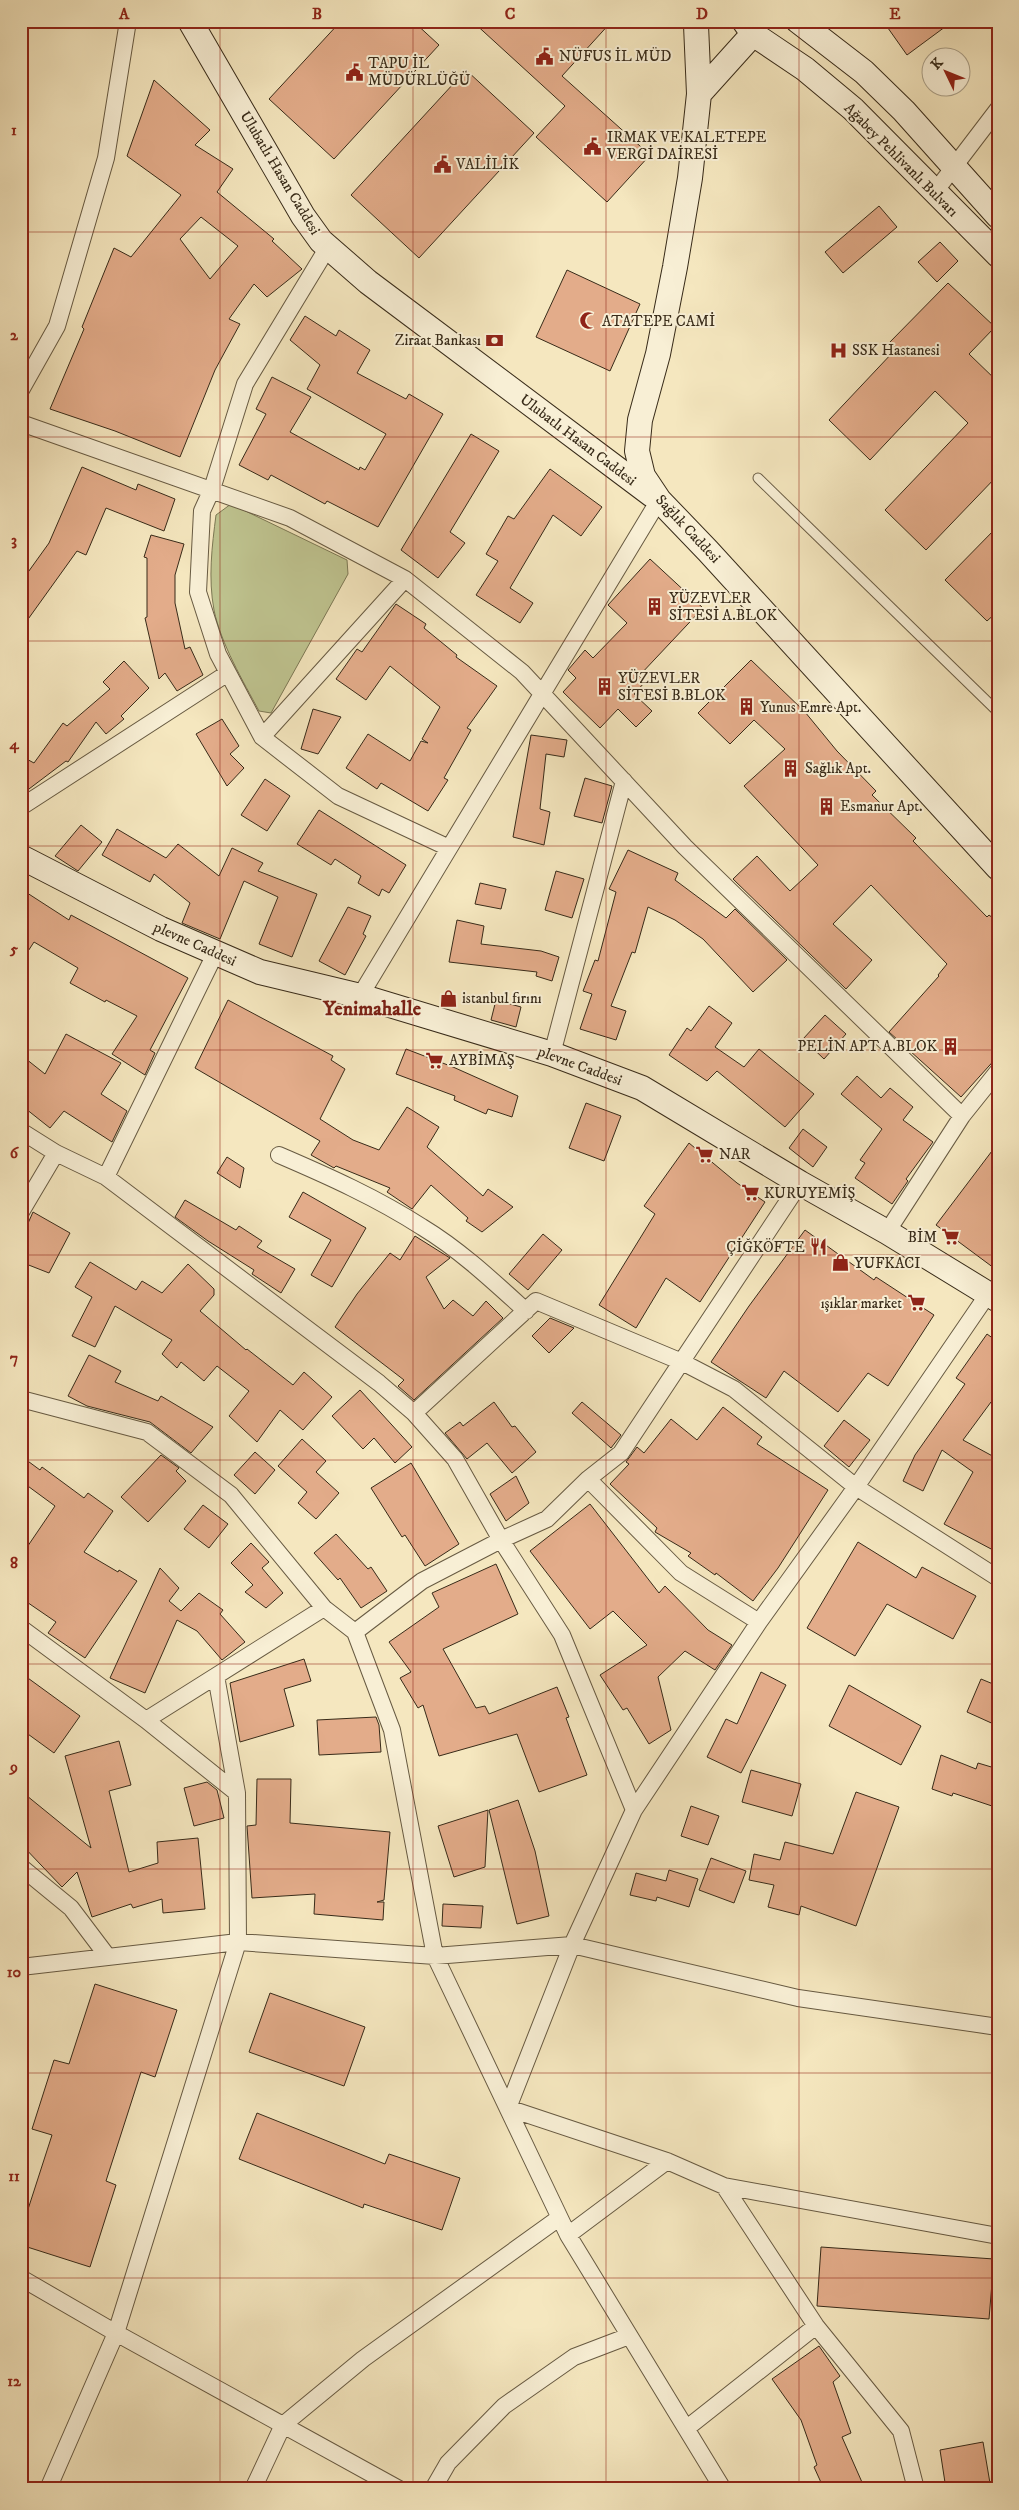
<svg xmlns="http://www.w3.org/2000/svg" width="1019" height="2510" font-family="'IM FELL DW Pica',serif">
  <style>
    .green { fill: #bfc490; stroke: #7c7854 }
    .building { fill: #e3ac8a; stroke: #382b19; fill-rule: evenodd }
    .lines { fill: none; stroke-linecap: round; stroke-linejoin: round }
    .lane-casing { stroke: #675a42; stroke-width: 11 }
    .street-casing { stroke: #675a42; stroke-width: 18 }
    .secondary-casing { stroke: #382b19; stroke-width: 26 }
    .lane { stroke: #f8efd5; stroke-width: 9 }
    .street { stroke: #f8efd5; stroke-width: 16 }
    .secondary { stroke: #f8efd5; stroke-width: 24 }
    .grid { fill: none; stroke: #8f2418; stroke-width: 1; stroke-opacity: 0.55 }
    .labels { text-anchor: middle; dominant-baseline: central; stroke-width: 4; stroke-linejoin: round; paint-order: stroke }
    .poi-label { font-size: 15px; fill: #382b19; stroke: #f8efd5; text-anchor: start }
    .street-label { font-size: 15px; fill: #382b19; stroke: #f8efd5 }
    .district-label { font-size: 20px; font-weight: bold; fill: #7a1f14; stroke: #f8efd5 }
    .neatline { fill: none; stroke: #8f2418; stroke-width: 2 }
    .grid-label { font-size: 16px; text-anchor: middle; font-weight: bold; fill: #8f2418 }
  </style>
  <rect width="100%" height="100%" fill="#f5e7bf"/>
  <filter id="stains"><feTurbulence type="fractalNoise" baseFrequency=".004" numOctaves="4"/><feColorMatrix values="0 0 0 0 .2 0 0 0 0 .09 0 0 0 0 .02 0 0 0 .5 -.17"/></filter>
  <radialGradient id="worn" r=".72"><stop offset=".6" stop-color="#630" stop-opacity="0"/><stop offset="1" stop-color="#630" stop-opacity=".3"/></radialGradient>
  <!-- green -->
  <path class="green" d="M231 504 347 560 348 574 271 713 259 711C243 681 221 644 214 610 208 578 212 546 216 515Z"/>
  <!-- building -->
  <path class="building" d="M341 21H413L439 45 334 159 269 99Z
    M472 21H612L562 76 650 155 607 202 536 137 565 106Z
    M883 21H953L907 55Z
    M466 70 534 133 419 258 351 195Z
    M154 80 210 130 195 145 233 169 217 192 274 239 272 241 302 269 267 297 254 284 229 319 240 324 215 370 180 457 115 431 50 409 84 329 82 327 114 248 131 257 181 195 127 156ZM201 217 238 246 210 279 180 239Z
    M879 206 897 227 843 273 825 252Z
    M940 242 958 261 937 282 918 262Z
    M567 270 640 304 610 371 536 337Z
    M948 283 995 327 969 354 998 382V475L926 550 885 510 968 423 935 391 870 460 829 420 894 351 888 344Z
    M305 316 336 336 339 330 370 350 357 373 406 399 409 394 443 414 378 527 327 501 325 504 271 475 268 480 239 465 266 414 256 409 272 377 311 397 290 432 359 470 360 467 365 470 386 434 307 389 320 365 290 340Z
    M471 434 499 451 450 532 465 543 438 578 401 550Z
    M82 467 136 490 138 484 175 499 164 531 106 508 86 555 77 551 21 629V582L49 543Z
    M550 469 602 507 581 536 553 515 510 588 533 603 520 623 476 595 498 561 486 554 508 516 514 519Z
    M998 526V611L987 621 945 580Z
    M151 535 184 544 175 575V603L185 649 190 647 203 675 177 691 165 673 159 679 145 618 147 617V558L144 557Z
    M650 559 703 608 639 676 645 682 634 694 652 711 636 727 618 709 600 728 563 692 576 678 568 670 585 650 593 658 627 623 608 605Z
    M396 604 426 624 424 628 457 655 456 657 497 686 467 728 471 730 444 778 448 780 428 811 381 783 377 789 346 768 368 734 410 761 421 741 428 743 422 739 440 707 390 666 366 700 336 679 357 649 362 652Z
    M751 660 805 712 837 751 876 791 872 795 916 838 913 841 987 917 989 915 998 922V1056L961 1097 889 1032 939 976 938 975 947 964 871 885 833 924 872 960 846 989 733 879 757 856 790 891 818 865 744 786 785 749 754 720 730 744 698 713Z
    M124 661 149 688 121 716 124 719 106 734 96 722 68 762 66 761 21 795V756L34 763 63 723 67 726 110 689 103 682Z
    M313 709 341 717 318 754 301 749Z
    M222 719 239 746 230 754 244 768 227 786 196 734Z
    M531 735 567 740 564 757 546 754 540 809 550 812 544 845 513 837Z
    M585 778 612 786 602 823 574 816Z
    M265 779 290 796 267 831 241 815Z
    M319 810 406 865 389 893 382 889 379 896 358 883 361 876 335 859 331 865 297 844Z
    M81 825 102 842 78 871 55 856Z
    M117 829 166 858 178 844 219 876 232 848 263 863 258 871 317 894 292 957 259 944 278 897 244 881 220 939 182 923 190 903 154 874 150 882 102 855Z
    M628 850 678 873 675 880 726 918 735 909 787 960 753 992 703 939 675 920 648 907 635 953 632 952 611 1006 626 1011 616 1040 580 1029 592 994 583 991 595 960 598 961 616 892 609 889Z
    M556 871 584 879 572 918 545 910Z
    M480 883 506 889 501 909 475 904Z
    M21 889 69 920 71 915 188 978 150 1050 155 1053 145 1075 112 1054 137 1016 106 1000 105 1002 70 983 78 968 34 942 21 962Z
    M348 907 371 916 363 934 366 936 345 975 319 961Z
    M457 920 484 926 481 944 541 951 559 957 552 981 536 976 537 972 449 962Z
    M228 1000 333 1056 331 1060 345 1069 320 1119 353 1140 379 1150 407 1107 439 1127 427 1147 483 1196 488 1189 513 1207 482 1232 466 1221 468 1218 431 1185 412 1209 387 1192 390 1188 336 1166 334 1168 311 1155 320 1141 195 1068Z
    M496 1000 521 1007 516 1027 491 1020Z
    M709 1006 732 1023 715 1047 744 1067 759 1049 814 1094 785 1127 717 1071 707 1081 669 1055 687 1028 691 1031Z
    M825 1015 846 1034 824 1059 803 1039Z
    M66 1034 121 1063 101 1094 127 1111 112 1142 64 1111 50 1128 21 1105V1055L45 1074Z
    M406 1049 453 1067 518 1096 512 1117 488 1109 486 1114 454 1100 455 1096 396 1074Z
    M857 1076 881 1098 890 1088 913 1107 903 1120 933 1142 906 1179 908 1181 892 1204 855 1178 865 1163 860 1160 882 1129 841 1094Z
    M586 1103 621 1116 604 1161 569 1148Z
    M803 1129 827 1147 813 1167 789 1148Z
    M689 1143 737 1183 765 1202 700 1302 666 1278 636 1328 599 1305 655 1214 644 1206Z
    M998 1143V1271L936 1225Z
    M227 1157 244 1168 240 1188 217 1173Z
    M303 1192 366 1228 332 1287 311 1275 331 1240 289 1217Z
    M185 1200 236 1230 239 1226 262 1241 257 1247 295 1269 281 1293 252 1274 254 1270 208 1241 175 1217Z
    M33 1212 70 1233 49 1273 21 1262V1239Z
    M805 1230 874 1280 876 1277 934 1315 888 1386 868 1373 838 1412 784 1371 766 1398 711 1362 749 1306Z
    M543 1234 562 1250 528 1290 509 1274Z
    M415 1236 450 1258 426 1277 444 1309 453 1300 473 1316 486 1301 503 1318 414 1400 398 1386 404 1380 335 1327 357 1294 390 1253 400 1260Z
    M90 1262 136 1290 142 1281 162 1293 188 1264 214 1289V1295L200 1311 246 1350 247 1349 293 1385 304 1372 332 1397 303 1430 280 1410 257 1442 229 1416 249 1391 217 1366 204 1381 181 1362 177 1368 162 1354 172 1340 115 1306 95 1347 72 1336 92 1297 75 1287Z
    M550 1318 574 1328 549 1353 532 1336Z
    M987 1334 998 1342V1407L991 1402 963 1440 998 1459V1540L993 1550 944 1524 973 1472 942 1450 923 1491 903 1481 915 1455 965 1384 956 1378Z
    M89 1355 121 1371 115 1382 158 1401 161 1396 213 1427 191 1453 150 1422 87 1406 68 1396Z
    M360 1390 412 1447 395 1463 374 1438 363 1449 332 1416Z
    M494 1402 512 1427 515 1426 536 1452 512 1473 487 1443 467 1459 445 1433 460 1422 463 1426Z
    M582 1402 621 1435 611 1448 572 1413Z
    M723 1407 762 1437 757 1444 828 1490 778 1568 753 1601 716 1573 715 1575 688 1556 691 1553 655 1532 657 1528 610 1484 629 1464 626 1462 637 1447 644 1453 671 1419 697 1440Z
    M844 1420 870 1440 849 1467 824 1446Z
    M302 1439 326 1461 316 1472 339 1493 316 1519 298 1503 307 1492 278 1466Z
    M255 1452 275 1470 255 1494 234 1475Z
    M161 1455 179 1468 176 1471 186 1481 148 1522 121 1497Z
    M21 1456 40 1470 42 1467 84 1498 88 1493 113 1511 84 1552 118 1572 119 1570 137 1581 85 1658 48 1633 56 1622 21 1598V1556L55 1506 21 1481Z
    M411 1463 459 1544 425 1566 405 1535 402 1537 371 1488Z
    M516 1476 529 1503 506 1521 490 1494Z
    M590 1504 659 1593 665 1586 708 1630 732 1645 715 1670 685 1651 658 1677 671 1730 649 1744 627 1708 623 1710 600 1675 647 1645 613 1611 590 1629 530 1551Z
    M203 1505 228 1524 209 1548 184 1529Z
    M336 1534 368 1569 371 1567 387 1591 361 1608 340 1578 338 1580 314 1553Z
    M858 1542 916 1578 922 1567 976 1596 953 1639 887 1604 855 1656 807 1628Z
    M251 1543 269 1562 262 1568 283 1593 266 1608 245 1592 253 1585 231 1563Z
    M496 1564 518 1614 443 1649 476 1708 485 1706 489 1714 557 1687 569 1717 566 1718 587 1775 539 1792 517 1734 439 1756 423 1705 418 1708 400 1678 411 1672 389 1642 439 1607 432 1593Z
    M160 1568 179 1588 169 1601 181 1611 199 1593 223 1610 220 1614 245 1642 222 1660 197 1631 177 1620 145 1693 110 1678Z
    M304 1659 311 1681 284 1689 294 1726 240 1742 230 1683Z
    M761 1672 786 1685 741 1773 707 1757 726 1719 737 1724Z
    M21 1673 80 1716 54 1753 21 1729Z
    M981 1679 998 1686V1726L967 1712Z
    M849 1685 921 1726 901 1765 829 1726Z
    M376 1717 379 1725 381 1752 319 1755 317 1720Z
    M119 1741 131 1785 109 1791 129 1872 158 1863 157 1842 198 1838 205 1909 163 1913 162 1899 133 1908 131 1904 92 1917 77 1872 62 1887 21 1844V1791L91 1848 65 1756Z
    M941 1755 976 1769 978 1763 998 1769V1808L953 1793 952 1796 932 1789Z
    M751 1770 801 1784 792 1816 742 1802Z
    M257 1779H291L290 1823 390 1832 384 1900 377 1902H384L383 1920 314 1914 315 1894 252 1898 247 1826 256 1825Z
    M207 1782 217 1790 224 1818 194 1826 184 1788Z
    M856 1792 899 1807 856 1926 801 1906 799 1915 768 1907 774 1885 749 1880 754 1854 780 1860 785 1842 833 1854Z
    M518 1800 535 1851 549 1916 517 1924 489 1810Z
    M691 1806 719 1816 708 1845 681 1836Z
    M488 1810 485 1867 454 1877 438 1826Z
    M711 1858 746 1871 734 1903 699 1890Z
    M669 1870 698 1879 689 1907 657 1897 656 1901 630 1895 636 1873 666 1881Z
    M443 1904 483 1906 481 1928 442 1926Z
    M95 1984 177 2010 155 2077 141 2072 106 2181 116 2185 90 2267 21 2245V2231L52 2135 32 2129 54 2060 69 2064Z
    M270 1993 365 2027 344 2086 249 2052Z
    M257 2113 385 2164 389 2154 460 2178 442 2230 364 2204 363 2208 239 2159Z
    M821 2247 994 2259 989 2319 817 2306Z
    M819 2346 840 2376 833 2382 851 2433 842 2437 865 2489H824L814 2467 817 2465 801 2420 772 2379Z
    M983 2442 991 2489H946L940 2450Z"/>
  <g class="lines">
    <defs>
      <path id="lane" d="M758 478 998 712"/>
      <path id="street" d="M934 193 998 109
        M328 247 245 384 212 489 202 511 198 592 218 654 262 737 338 796 449 848
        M21 390 57 326 106 158 128 21
        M21 423 290 518 405 579 522 672 685 847 962 1116
        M262 737 405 579
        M21 807 228 673
        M360 996 659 500
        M552 1054 624 781
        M21 1131 56 1153 106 1177 379 1383 414 1413 455 1459 501 1540 562 1635 634 1810
        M279 1155C328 1176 377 1198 422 1227 460 1250 493 1281 526 1311
        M106 1177 215 954
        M21 1212 56 1153
        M887 1232 962 1116 998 1071
        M988 1294 856 1487 759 1622 634 1810 572 1945 508 2108 667 2161 724 2186 998 2236
        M21 1399 147 1432 231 1495 324 1608 355 1632 392 1730 435 1956 568 2235 723 2489
        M414 1413 536 1301 682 1362 734 1389 856 1487 998 1578
        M588 1479 681 1573 759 1622
        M21 1628 146 1720 237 1793
        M355 1632 422 1581 501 1540 547 1519 588 1479 621 1453 800 1183
        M146 1720 324 1608
        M21 1867 71 1908 108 1957
        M21 1967 238 1942 435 1956 572 1945 798 1998 998 2027
        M724 2186 816 2326 901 2431 916 2489
        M568 2235 667 2161
        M21 2278 116 2333 399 2489
        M687 2428 816 2326
        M48 2489 116 2333 238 1942 237 1793 216 1676
        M253 2489 283 2425 363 2359 559 2218
        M433 2489 448 2463 504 2406 574 2357 629 2336"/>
      <path id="secondary" d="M190 21 303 216 321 241 368 282 652 495
        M698 21 696 25 699 94 690 178 675 267 658 354 640 420 637 451 643 476 659 500 708 551 998 868
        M744 21 753 34 805 69 853 109 998 255
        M798 21 864 72 904 111 998 216
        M699 94 753 34
        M21 857 161 929 260 972 360 996 552 1054 642 1088 800 1183 887 1232 998 1300"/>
    </defs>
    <!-- lane casing -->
    <use href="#lane" class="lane-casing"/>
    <!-- street casing -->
    <use href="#street" class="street-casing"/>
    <!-- secondary casing -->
    <use href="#secondary" class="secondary-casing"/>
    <!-- lane -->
    <use href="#lane" class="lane"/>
    <!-- street -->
    <use href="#street" class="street"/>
    <!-- secondary -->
    <use href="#secondary" class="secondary"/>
  </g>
  <!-- grid -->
  <path class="grid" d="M220 21V2489M413 21V2489M606 21V2489M799 21V2489M21 232H998M21 437H998M21 641H998M21 846H998M21 1050H998M21 1255H998M21 1460H998M21 1664H998M21 1869H998M21 2073H998M21 2278H998"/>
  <!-- icons -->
  <defs>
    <symbol id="civic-bare" viewBox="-9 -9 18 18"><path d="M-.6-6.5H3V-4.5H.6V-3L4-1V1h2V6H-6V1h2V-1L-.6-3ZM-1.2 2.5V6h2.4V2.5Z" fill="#8f2418" stroke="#f8efd5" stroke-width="2.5" paint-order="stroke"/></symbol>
    <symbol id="mosque-bare" viewBox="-9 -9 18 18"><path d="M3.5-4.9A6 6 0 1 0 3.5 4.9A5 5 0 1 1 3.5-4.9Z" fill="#8f2418" stroke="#f8efd5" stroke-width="2.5" paint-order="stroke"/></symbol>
    <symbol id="bank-bare" viewBox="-9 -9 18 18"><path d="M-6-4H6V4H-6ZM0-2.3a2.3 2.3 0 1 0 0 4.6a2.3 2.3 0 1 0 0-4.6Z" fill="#8f2418" stroke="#f8efd5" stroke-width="2.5" paint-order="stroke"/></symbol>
    <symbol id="hospital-bare" viewBox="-9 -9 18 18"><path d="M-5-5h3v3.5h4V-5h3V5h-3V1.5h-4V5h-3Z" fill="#8f2418" stroke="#f8efd5" stroke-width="2.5" paint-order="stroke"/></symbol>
    <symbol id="building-bare" viewBox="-9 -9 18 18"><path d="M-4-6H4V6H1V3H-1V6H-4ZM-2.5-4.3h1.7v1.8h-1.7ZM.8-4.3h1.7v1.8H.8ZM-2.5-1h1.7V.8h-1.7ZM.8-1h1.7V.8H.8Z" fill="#8f2418" stroke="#f8efd5" stroke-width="2.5" paint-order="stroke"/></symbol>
    <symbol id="shop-bare" viewBox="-9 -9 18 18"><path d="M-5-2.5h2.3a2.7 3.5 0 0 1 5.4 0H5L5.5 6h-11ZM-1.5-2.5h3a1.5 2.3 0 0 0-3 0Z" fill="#8f2418" stroke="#f8efd5" stroke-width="2.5" paint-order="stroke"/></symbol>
    <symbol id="supermarket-bare" viewBox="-9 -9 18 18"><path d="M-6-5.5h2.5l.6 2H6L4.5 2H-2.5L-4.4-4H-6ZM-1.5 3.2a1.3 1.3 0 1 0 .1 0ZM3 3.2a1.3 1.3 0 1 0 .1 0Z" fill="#8f2418" stroke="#f8efd5" stroke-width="2.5" paint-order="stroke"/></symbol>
    <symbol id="restaurant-bare" viewBox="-9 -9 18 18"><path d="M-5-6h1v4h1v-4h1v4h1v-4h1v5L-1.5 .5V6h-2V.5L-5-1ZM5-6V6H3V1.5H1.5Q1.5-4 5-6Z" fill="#8f2418" stroke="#f8efd5" stroke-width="2.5" paint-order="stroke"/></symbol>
  </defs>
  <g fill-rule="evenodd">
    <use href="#civic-bare" x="532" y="44" width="25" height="25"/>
    <use href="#civic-bare" x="342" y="60" width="25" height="25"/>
    <use href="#civic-bare" x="580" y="134" width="25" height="25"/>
    <use href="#civic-bare" x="430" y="152" width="25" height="25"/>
    <use href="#mosque-bare" x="576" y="308" width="25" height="25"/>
    <use href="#bank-bare" x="482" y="328" width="25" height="25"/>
    <use href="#hospital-bare" x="826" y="338" width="25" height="25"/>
    <use href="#building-bare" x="642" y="594" width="25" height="25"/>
    <use href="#building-bare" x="592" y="674" width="25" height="25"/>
    <use href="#building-bare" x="734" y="694" width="25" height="25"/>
    <use href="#building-bare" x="778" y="756" width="25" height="25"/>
    <use href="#building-bare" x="814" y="794" width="25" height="25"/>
    <use href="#shop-bare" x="436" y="986" width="25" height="25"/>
    <use href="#building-bare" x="938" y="1034" width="25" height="25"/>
    <use href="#supermarket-bare" x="422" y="1048" width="25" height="25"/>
    <use href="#supermarket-bare" x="692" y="1142" width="25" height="25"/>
    <use href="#supermarket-bare" x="738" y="1180" width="25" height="25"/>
    <use href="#supermarket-bare" x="938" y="1224" width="25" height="25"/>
    <use href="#restaurant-bare" x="806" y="1234" width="25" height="25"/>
    <use href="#shop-bare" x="828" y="1250" width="25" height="25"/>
    <use href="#supermarket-bare" x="904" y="1290" width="25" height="25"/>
  </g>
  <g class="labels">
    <!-- poi labels -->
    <g class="poi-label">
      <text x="559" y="56">NÜFUS İL MÜD</text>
      <text x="368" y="63">TAPU İL<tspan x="368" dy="17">MÜDÜRLÜĞÜ</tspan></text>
      <text x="607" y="137">IRMAK VE KALETEPE<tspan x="607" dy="17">VERGİ DAİRESİ</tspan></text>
      <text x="456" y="164">VALİLİK</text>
      <text x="602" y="321">ATATEPE CAMİ</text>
      <text x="481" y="340" text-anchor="end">Ziraat Bankası</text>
      <text x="852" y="350">SSK Hastanesi</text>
      <text x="669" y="598">YÜZEVLER<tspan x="669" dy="17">SİTESİ A.BLOK</tspan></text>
      <text x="618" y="678">YÜZEVLER<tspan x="618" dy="17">SİTESİ B.BLOK</tspan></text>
      <text x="760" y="707">Yunus Emre Apt.</text>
      <text x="805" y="768">Sağlık Apt.</text>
      <text x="840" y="806">Esmanur Apt.</text>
      <text x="462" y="998">istanbul fırını</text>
      <text x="937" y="1046" text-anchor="end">PELİN APT A.BLOK</text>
      <text x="449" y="1060">AYBİMAŞ</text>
      <text x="719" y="1154">NAR</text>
      <text x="764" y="1193">KURUYEMİŞ</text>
      <text x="937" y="1237" text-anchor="end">BİM</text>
      <text x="805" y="1247" text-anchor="end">ÇİĞKÖFTE</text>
      <text x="854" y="1263">YUFKACI</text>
      <text x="902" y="1303" text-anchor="end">ışıklar market</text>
    </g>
    <!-- street labels -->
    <g class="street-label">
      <text transform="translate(901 160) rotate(45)">Ağabey Pehlivanlı Bulvarı</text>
      <text transform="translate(280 173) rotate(59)">Ulubatlı Hasan Caddesi</text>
      <text transform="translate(578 440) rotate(37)">Ulubatlı Hasan Caddesi</text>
      <text transform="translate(688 529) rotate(47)">Sağlık Caddesi</text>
      <text transform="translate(195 944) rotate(24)">plevne Caddesi</text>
      <text transform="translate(580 1066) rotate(20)">plevne Caddesi</text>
    </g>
    <!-- district labels -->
    <g class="district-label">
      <text x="372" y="1009">Yenimahalle</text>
    </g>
  </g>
  <!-- margin -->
  <rect width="1019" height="2510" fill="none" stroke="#f5e7bf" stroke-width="55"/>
  <!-- north arrow -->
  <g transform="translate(946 72) rotate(313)"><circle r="24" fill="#f8efd5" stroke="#aba18a"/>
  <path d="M0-4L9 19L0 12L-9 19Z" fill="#8f2418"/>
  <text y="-8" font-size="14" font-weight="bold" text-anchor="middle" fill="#382b19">K</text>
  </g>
  <rect x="28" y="28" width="964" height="2454" class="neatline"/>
  <g class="grid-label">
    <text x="124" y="19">A</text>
    <text x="317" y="19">B</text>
    <text x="510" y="19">C</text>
    <text x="702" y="19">D</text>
    <text x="895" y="19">E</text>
    <text x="14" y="135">1</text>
    <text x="14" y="340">2</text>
    <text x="14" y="545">3</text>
    <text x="14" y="749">4</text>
    <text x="14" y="954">5</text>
    <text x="14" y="1158">6</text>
    <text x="14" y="1363">7</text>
    <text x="14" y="1568">8</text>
    <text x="14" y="1772">9</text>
    <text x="14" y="1977">10</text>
    <text x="14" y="2181">11</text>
    <text x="14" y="2386">12</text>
  </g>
  <rect width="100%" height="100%" filter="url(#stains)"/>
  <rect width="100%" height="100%" fill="url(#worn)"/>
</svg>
